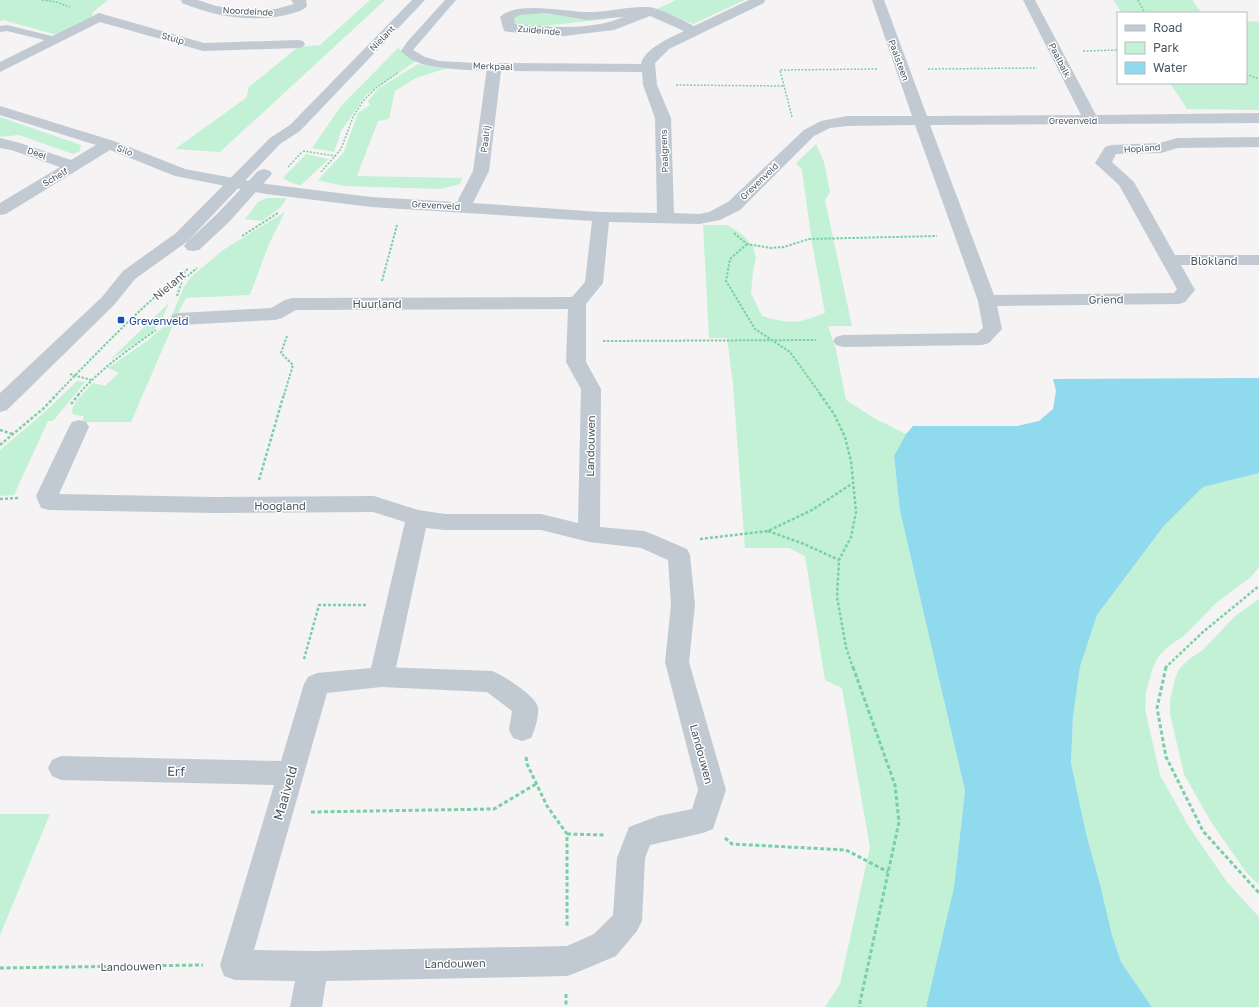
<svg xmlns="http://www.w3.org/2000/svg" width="1259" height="1007" font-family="'Golos Text',sans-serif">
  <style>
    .green { fill: #c3f1d5 }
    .water { fill: #90daee }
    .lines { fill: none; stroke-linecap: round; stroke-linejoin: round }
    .path-far3 { stroke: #7ad0a6; stroke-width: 1.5; stroke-dasharray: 2 1.5; stroke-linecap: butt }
    .path-far2 { stroke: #7ad0a6; stroke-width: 2; stroke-dasharray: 2.5 1.5; stroke-linecap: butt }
    .path-far1 { stroke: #7ad0a6; stroke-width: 2.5; stroke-dasharray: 3 2; stroke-linecap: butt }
    .path { stroke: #7ad0a6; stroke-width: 3; stroke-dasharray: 4 2.5; stroke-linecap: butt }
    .service { fill: #c1cad2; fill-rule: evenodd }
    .pedestrian { fill: #c1cad2; fill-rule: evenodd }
    .minor { fill: #c1cad2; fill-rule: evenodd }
    .tertiary { fill: #c1cad2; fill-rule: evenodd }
    .transit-dot { fill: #1a4fb4; stroke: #fff; stroke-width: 1.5 }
    .labels { text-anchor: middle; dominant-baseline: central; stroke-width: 3; stroke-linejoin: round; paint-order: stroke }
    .far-street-label { font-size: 9px; fill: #4a5661; stroke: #fff }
    .street-label { font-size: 11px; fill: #4a5661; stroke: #fff }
    .transit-label { font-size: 11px; fill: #164399; stroke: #fff; text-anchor: start }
    .near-street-label { font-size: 13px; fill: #4a5661; stroke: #fff }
  </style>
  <rect width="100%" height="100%" fill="#f5f3f3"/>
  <!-- green -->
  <path class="green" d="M0 0H108L93 12 91 19 82 21 57 35 3 20 0 21Z
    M370 0H385L220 152 175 149 246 98 249 87 298 47 320 45Z
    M676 0H745L693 24 657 9Z
    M1113 0H1192L1202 13H1122Z
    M523 9 598 16 607 19 533 27 507 25 514 13Z
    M1246 21 1259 22V110L1187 109 1170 83H1246Z
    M398 48 416 61 366 95 341 131 334 152 312 148 341 106Z
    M418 64 447 68 416 78 395 91 389 119 378 121 357 176 462 178 460 184 441 189 344 186 318 180 344 152 358 113 370 105 368 101 379 88Z
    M0 117 81 145 80 151 73 154 19 135 0 137Z
    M816 144 824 162 830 192 825 200 852 326H828L836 350 846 400 874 418 906 434 894 456 900 511 965 791 954 887 926 1007H825L840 984 870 847 842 688 825 680 805 556 789 548H745L733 384 727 338H709L703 225H727L743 235 753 246 756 258 753 271 751 293 762 316C791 324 797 324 825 313L812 243 802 170 796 163Z
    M306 154 329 159 301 185 294 184 283 178Z
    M267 198H287L281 207 262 221 245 219 258 202Z
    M285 212 269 244 250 295 186 298 179 311 131 422H82L84 416 75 415 72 413C72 402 86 391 93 383L105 386 119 373 108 368 148 340 169 322 184 287 191 277 223 250Z
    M169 303 162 319 153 331 109 361Z
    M77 381 85 382 53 421H48L14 495 0 496V450L47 410Z
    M1259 473V567L1251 577 1216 603 1184 636 1170 645 1158 657 1152 670 1146 693 1145 709 1160 775 1189 827 1227 882 1259 917V1007H1152L1121 962 1112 935 1101 888 1086 833 1071 763 1073 718 1080 667 1097 615 1163 527 1203 487Z
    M1259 599V885L1246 872 1211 822 1184 774 1170 714V700L1175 679 1179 669 1189 659 1203 650 1235 616Z
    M0 814H50L0 935Z"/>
  <!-- water -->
  <path class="water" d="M1259 378V473L1203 487 1163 527 1097 615 1080 667 1073 717 1071 763 1086 833 1101 888 1112 935 1121 962 1152 1007H926L954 887 965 791 900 511 894 456 906 434 913 426H1017L1039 421 1053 409 1056 391 1053 379Z"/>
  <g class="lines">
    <!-- path-far3 -->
    <path class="path-far3" d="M42 0 56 2 70 7
      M1138 0 1145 13
      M1083 51 1118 50
      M928 69 1037 68
      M1246 74 1259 79
      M676 85 783 86
      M792 117 780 70 877 69
      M303 151 336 156
      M288 167 302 152
      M321 172 341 149 353 117 363 101 376 88 399 72"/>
    <!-- path-far2 -->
    <path class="path-far2" d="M734 233 747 244 771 248 784 247 809 239 937 236
      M242 236 278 213
      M747 244 730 259 726 281 755 329 790 352 821 395
      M184 279 197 268
      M382 281 397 225
      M177 296 185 272
      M603 341 816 340
      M70 374 91 380
      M56 395C99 351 141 306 189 268
      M78 395C100 369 128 350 156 330
      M284 395 293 365 281 353 287 336"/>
    <!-- path-far1 -->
    <path class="path-far1" d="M820 394 834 414 845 437 851 461 856 512 851 537 839 560 837 597 846 647 853 668
      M71 404 79 394
      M0 430 13 434
      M0 445 44 408 57 394
      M259 480 284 394
      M0 499 20 498
      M768 531 804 544 839 560
      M700 539 768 531 812 510 853 483
      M304 659 319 605H367
      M1165 668 1203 632 1259 586"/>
    <!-- path -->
    <path class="path" d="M853 667 895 785 899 822 859 1007
      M1166 667 1157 708 1166 757 1203 831 1259 893
      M526 757 527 764 547 806 567 834V927
      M311 812 494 809 536 784
      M567 834 606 835
      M725 838 732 844 846 850 888 872
      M0 968 203 965
      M566 994V1007"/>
    <!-- service -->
    <path class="service" d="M445 0H456L413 50 425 57 439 61 494 64 498 65 500 67 498 69C486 73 428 68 417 62 411 60 405 55 401 51L407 42Z
      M7 25 60 38 62 40 56 43 7 31 0 32V26Z"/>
    <!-- pedestrian -->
    <path class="pedestrian" d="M381 667 492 671C503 675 536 696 538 707 539 717 535 730 531 738L522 741 513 738 509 730 512 711 487 692 381 687 372 684 368 677 372 670Z"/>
    <!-- minor -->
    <path class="minor" d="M181 0H198L216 6 243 10 276 9 294 4 291 0H306L307 6C303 11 296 12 290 14 255 23 215 17 182 3Z
      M749 0H765L764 3 669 49 655 63 657 85 671 118 674 213 699 214 709 212 728 202 804 130 821 121 847 116H912L872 0H884L927 116 1081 115 1023 0H1035L1096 115 1259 113V123L930 125 994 295 1174 293 1177 289 1119 185 1095 163 1105 147 1111 145 1160 143 1177 138 1259 137V147L1178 148 1161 153 1116 154 1112 162 1134 182 1175 255H1259V265H1181L1195 290 1185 302 1179 304 997 306 1002 329 989 343 982 345 843 347 836 345 833 341 836 337 843 335 977 333 983 328 978 301 915 125 847 126 830 128 814 136 740 210 720 220 699 224 609 222 603 283 586 304V362L601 389 600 527 644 531 652 534 687 549 690 555 695 605 689 662 726 790 713 829 703 833 650 845 645 858 642 921 637 931 616 956 578 972 567 976 326 981 322 1007H290L295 981 235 980 224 976 220 965 274 785 61 780 52 776 48 768 52 760 61 756 281 761 304 684 308 677 317 673 371 668 405 522 373 512 214 513 49 510 41 508 36 496 69 427 72 422 79 420 86 422 89 427 59 494 214 497 374 496 418 510 445 514H541L578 523 581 389 566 362 568 309 296 310 282 318 275 320 179 325 172 323 170 319 172 315 179 313 271 308 285 300 292 298 572 297 585 282 592 221 371 207 266 194 175 176 110 150 6 214 0 215V203L60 167 11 150 0 148V138L20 143 71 160 96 145 0 115V106L114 141 185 169 266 184 371 197 457 202 473 171 487 67 489 64 494 63 641 64C645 48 670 38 684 31L650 16 614 30 564 36 509 32 504 31 500 17C516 0 566 12 588 12 609 12 629 6 649 7 660 8 684 21 694 26ZM546 13 587 20 624 17C590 31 551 27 515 24L514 18 520 15ZM501 71 642 72 643 85 655 118 657 213 601 212 473 203 489 171ZM426 528 445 530H541L589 542 641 548 668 560 671 605 665 662 698 790 692 809 658 816 629 827 617 858 613 915 594 934 567 946 313 951 254 950 327 693 381 687 390 684 394 677Z
      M99 13 204 43 298 40 303 41 305 44 303 47 298 48 203 51 100 22 0 72V62Z"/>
    <!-- tertiary -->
    <path class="tertiary" d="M412 0H425L300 131 280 144 188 241 135 279 114 305 7 410 0 412V393L102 297 123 271 176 233 270 138 290 125Z
      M264 169 270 171 272 174 229 222 199 250 193 251 187 250 184 246 187 242 217 214 258 171Z"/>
  </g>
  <!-- markers -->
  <rect class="transit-dot" x="117" y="316" width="8" height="8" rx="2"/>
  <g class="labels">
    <!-- far-street labels -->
    <g class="far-street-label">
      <text transform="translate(248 11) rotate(3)">Noordeinde</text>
      <text transform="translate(539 30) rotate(5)">Zuideinde</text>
      <text transform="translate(173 38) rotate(16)">Stulp</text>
      <text transform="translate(382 38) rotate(-46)">Nielant</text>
      <text transform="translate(899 60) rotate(70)">Paalsteen</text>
      <text transform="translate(1060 60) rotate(63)">Paalbalk</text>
      <text transform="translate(493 66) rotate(2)">Merkpaal</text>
      <text x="1073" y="120">Grevenveld</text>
      <text transform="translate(485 139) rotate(-83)">Paalrij</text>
      <text transform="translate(1142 148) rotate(-4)">Hopland</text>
      <text transform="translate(125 150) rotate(22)">Silo</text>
      <text transform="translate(664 151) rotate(-92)">Paalgrens</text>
      <text transform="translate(37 153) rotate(20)">Deel</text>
      <text transform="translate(55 177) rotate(-31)">Schelf</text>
      <text transform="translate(759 181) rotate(-44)">Grevenveld</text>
      <text transform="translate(436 205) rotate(3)">Grevenveld</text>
    </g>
    <!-- street labels -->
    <g class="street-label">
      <text x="1214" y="260">Blokland</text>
      <text transform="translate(169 285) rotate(-40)">Nielant</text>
      <text transform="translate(1106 299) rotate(-1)">Griend</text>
      <text x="377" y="303">Huurland</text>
      <text transform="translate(590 446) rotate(-89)">Landouwen</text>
      <text x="280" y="505">Hoogland</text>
      <text transform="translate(702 754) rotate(75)">Landouwen</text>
      <text transform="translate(455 963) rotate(-1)">Landouwen</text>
      <text transform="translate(131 966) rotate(-1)">Landouwen</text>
    </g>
    <!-- transit labels -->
    <g class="transit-label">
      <text x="129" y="320">Grevenveld</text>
    </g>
    <!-- near-street labels -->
    <g class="near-street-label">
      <text transform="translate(176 771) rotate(1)">Erf</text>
      <text transform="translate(285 793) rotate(-74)">Maaiveld</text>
    </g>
  </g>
  <!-- legend -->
  <rect x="1117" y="12" width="130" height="72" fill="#ffffff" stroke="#b7bbc0"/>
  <rect x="1125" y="25" width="20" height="6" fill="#c1cad2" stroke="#b7bbc0"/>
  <text x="1153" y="32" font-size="12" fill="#4a5661">Road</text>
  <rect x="1125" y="42" width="20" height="12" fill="#c3f1d5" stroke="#b7bbc0"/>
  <text x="1153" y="52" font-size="12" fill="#4a5661">Park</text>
  <rect x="1125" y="62" width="20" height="12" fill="#90daee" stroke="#b7bbc0"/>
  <text x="1153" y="72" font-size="12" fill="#4a5661">Water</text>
</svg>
